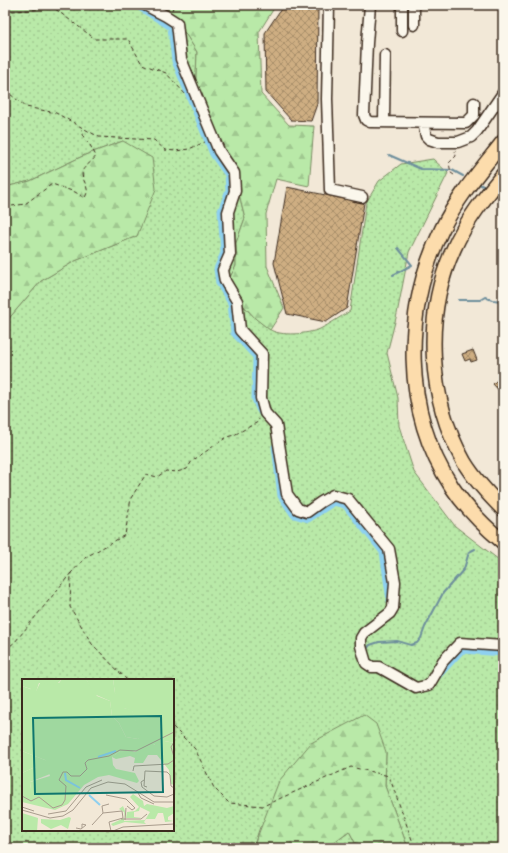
<svg xmlns="http://www.w3.org/2000/svg" width="508" height="853" font-family="'Playpen Sans',sans-serif">
  <style>
    .grass { fill: url(#grass-dots); stroke: #7a8a63; fill-rule: evenodd }
    .forest { fill: url(#forest-firs); stroke: #7a8a63 }
    .lines { fill: none; stroke-linecap: round; stroke-linejoin: round }
    .stream { stroke: #6d8e9c; stroke-width: 2 }
    .canal { stroke: #8ed0f0; stroke-width: 7 }
    .building { fill: url(#building-cross-hatch); stroke: #3b2a1e }
    .minor-casing { stroke: #3b2a1e; stroke-width: 13 }
    .highway-casing { stroke: #3b2a1e; stroke-width: 17 }
    .path { stroke: #3b2a1e; stroke-width: 1; stroke-dasharray: 4 3; stroke-linecap: butt }
    .minor { stroke: #fbf7ec; stroke-width: 10 }
    .highway { stroke: #fcdcac; stroke-width: 14 }
    .inset-river { fill: none; stroke: #8ed0f0; stroke-width: 2 }
    .inset-road { fill: none; stroke: #a99c8d; stroke-width: 1 }
    .view { fill: #0f766e; fill-opacity: 0.15; stroke: #0f766e; stroke-width: 2 }
    .inset-edge { fill: none; stroke: #3b2a1e; stroke-width: 2 }
  </style>
  <defs>
    <pattern id="grass-dots" width="8" height="8" patternUnits="userSpaceOnUse"><rect width="8" height="8" fill="#b9e9a8"/><path d="M2 2h.1M6 6h.1" fill="none" stroke="#a0c890" stroke-width="1.8" stroke-linecap="round"/></pattern>
    <pattern id="forest-firs" width="22" height="20" patternUnits="userSpaceOnUse"><rect width="22" height="20" fill="#b9e9a8"/><path d="M5 1l3.5 6h-7zM16 11l3.5 6h-7z" fill="#a0c890"/></pattern>
    <pattern id="building-cross-hatch" width="8" height="8" patternUnits="userSpaceOnUse"><rect width="8" height="8" fill="#ceae82"/><path d="M0 0l8 8M0 8l8-8" fill="none" stroke="#a88e6a"/></pattern>
  </defs>
  <rect width="100%" height="100%" fill="#f2e8d7"/>
  <filter id="ink" filterUnits="userSpaceOnUse"><feTurbulence type="fractalNoise" baseFrequency=".025" numOctaves="2"/><feDisplacementMap in="SourceGraphic" scale="8" xChannelSelector="R" yChannelSelector="G"/><feConvolveMatrix kernelMatrix="1 2 1 2 8 2 1 2 1" color-interpolation-filters="sRGB"/></filter>
  <g filter="url(#ink)">
    <!-- grass -->
    <path class="grass" d="M5 5H162L163 13 185 33 197 52 195 101 239 194 245 218 236 243V266L229 279 234 299C247 308 256 320 269 329 280 337 308 334 320 329 330 324 340 317 350 311L366 203 379 181 401 164 433 159 448 173 409 252 397 314 387 353 398 398 399 426 414 472 455 526 503 563V848H408L385 786 386 752 260 827 253 848H5V323L41 281 75 261 137 236 123 141 85 155 30 181 5 187ZM23 680H173V830H23Z
      M349 831 358 848H326Z"/>
    <!-- forest -->
    <path class="forest" d="M162 5H276L259 32 261 94 289 125 314 126 309 186 276 179 266 214 267 266 284 308 270 330 256 319 244 306 234 299 229 279 236 266V243L245 218 239 194 195 101 197 52 185 33 163 13Z
      M123 141 152 158 156 189 137 236 75 261 41 281 5 323V187L30 181 85 155Z
      M364 715 376 724 386 752 385 786 408 848H358L349 831 326 848H253L279 781 311 743Z"/>
    <g class="lines">
      <!-- stream -->
      <path class="stream" d="M389 155 421 169 452 170 463 176
        M479 184 485 187
        M500 195 503 197
        M393 275 412 265 398 248
        M459 300H480L485 297 492 300 503 301
        M365 651 370 645 379 642 397 641 411 645 417 643 421 638 425 627 443 593 464 569 469 552 475 549"/>
      <!-- canal -->
      <path class="canal" d="M136 5 171 27 175 61 213 154 228 175 229 190 221 211 224 253 217 269 219 283 231 303 234 333 256 357 255 399 259 409 263 415
        M275 447 281 496 294 515 308 519 334 502 345 505 383 552 390 601
        M438 676 462 650 503 653"/>
    </g>
    <!-- building -->
    <path class="building" d="M287 5H318L317 104 311 121 291 120 266 92 265 33 283 6Z
      M287 187 364 203 347 308 326 322 287 314 274 263Z
      M473 350 477 360 471 362 470 359 465 361 462 354Z
      M503 374V395L493 384Z"/>
    <g class="lines">
      <defs>
        <path id="minor" d="M145 5 166 16 177 23 181 59 219 151 234 173 235 191 228 212 230 254 223 270 225 281 237 301 240 330 262 354 261 398 265 413 276 425 287 494 298 509 307 512 321 502 333 495 348 499 389 549 395 582 393 608 390 613 364 633 361 638V646L366 663 372 667H379L416 688 429 685 443 661 460 643 503 646
          M329 5 327 99 330 190 362 197
          M370 5 367 43 364 115 366 120 370 122 466 123 474 115V103
          M414 25V5
          M402 31V5
          M384 121 385 55
          M423 123 426 136 429 139 438 142H458L471 137 477 131 503 93"/>
        <path id="highway" d="M503 142C481 170 458 196 442 229 403 309 402 411 452 487 466 508 484 526 503 542
          M503 175C485 197 466 221 454 248 423 315 428 398 464 462 475 480 489 495 503 509"/>
      </defs>
      <!-- minor casing -->
      <use href="#minor" class="minor-casing"/>
      <!-- highway casing -->
      <use href="#highway" class="highway-casing"/>
      <!-- path -->
      <path class="path" d="M50 5 95 39H128L142 64 166 73 186 95
        M5 9 13 11 49 9 48 5
        M172 10 174 5
        M5 90 26 107 56 113 99 137 154 140 165 150 176 151 189 149 205 142
        M454 175 451 173 449 163 456 156 455 151
        M5 207 25 204 52 184 75 192 85 198C86 195 88 192 87 189 86 182 80 177 83 170 84 167 93 161 96 156L90 145 84 139 82 129
        M5 650 15 642 71 573
        M127 680 92 644 70 607 71 573 86 557 125 535 131 498 146 474 157 477 166 471 177 472 187 469 192 461 227 437 234 435 258 422 259 419
        M173 727 195 749 214 788 229 803 263 806 351 767 389 776 415 848
        M276 848 305 847 307 848"/>
      <!-- minor -->
      <use href="#minor" class="minor"/>
      <!-- highway -->
      <use href="#highway" class="highway"/>
    </g>
  </g>
  <!-- overview -->
  <g transform="translate(22 679)">
    <rect width="152" height="152" fill="#f2e8d7"/>
    <path d="M40 0H64L75 17 88 22 90 37 97 44 104 58 116 60 118 55 110 32 102 29 93 14 91 0H152V64L143 62 107 74 98 72 90 78 91 86 94 90 113 94 117 102 115 104 87 96 76 98 62 106 46 125 33 131 0 123V94L13 88 16 91 6 99 9 112 8 103 28 97 23 81 0 72V7L14 12 18 4H37Z" fill="#b9e9a8"/>
    <path d="M0 0H40L34 6 17 4 13 16H9V10L0 7ZM64 0H91L93 14 103 19 102 29 110 31 119 56 116 60 104 58 97 44 90 37 88 22 72 15ZM138 61 152 64V106L149 105 147 91 135 76H126L121 84H112L113 79 108 77 94 80 90 78 98 72 113 73 125 66H132ZM0 72 23 81 33 93 8 103 9 113 5 112 2 106 8 95 15 91 13 88 0 94ZM111 115 121 122 122 127 125 125 145 129 152 127V134L146 138V141L152 142 143 143 141 134H136L133 140H124L122 143 124 145 103 143 91 147 89 145 102 139V133L97 130 101 127 103 132 102 142 123 141 128 133 118 128 117 132 112 133V138L120 139H104L105 133 113 132 117 128 108 118ZM0 134 16 139 15 152H0ZM47 138 49 139 46 150 39 146 29 150 19 144V140L38 141Z" fill="#b9e9a8"/>
    <path class="inset-river" d="M76 78 94 72M43 94 44 101 58 109M67 116 78 126"/>
    <path class="inset-road" d="M152 63 149 68 152 78M111 92 112 87 146 85 152 81M122 101 119 103 120 108 132 117 145 118 152 115M125 108 122 107 123 92 145 93 148 96 149 107 152 109M116 114 119 119 132 125M84 116 104 120 113 129 110 131 105 127M0 117 9 122 17 118 31 129 40 126 43 121 44 107 37 101 41 93H45L49 97H58L65 90 63 84 66 81 87 77 98 71 114 72 152 53M0 128 12 132M0 131 28 139 41 137 51 131 69 109 86 103 103 105 132 123H152M81 134 80 127 87 125M26 135 44 132 64 108 80 101M99 140H119L125 135M103 141 104 129M70 146 81 134 100 132 101 139 87 143 89 152M54 149 59 150 64 146 60 145V149M91 152 101 148 152 145"/>
    <path class="view" d="M139 37 141 113 13 115 11 39Z"/>
    <rect width="152" height="152" class="inset-edge"/>
  </g>
  <!-- margin -->
  <rect width="508" height="853" fill="none" stroke="#fbf7ec" stroke-width="20"/>
  <rect x="10" y="10" width="488" height="833" fill="none" stroke="#3b2a1e" stroke-width="1.5" filter="url(#ink)"/>
</svg>
